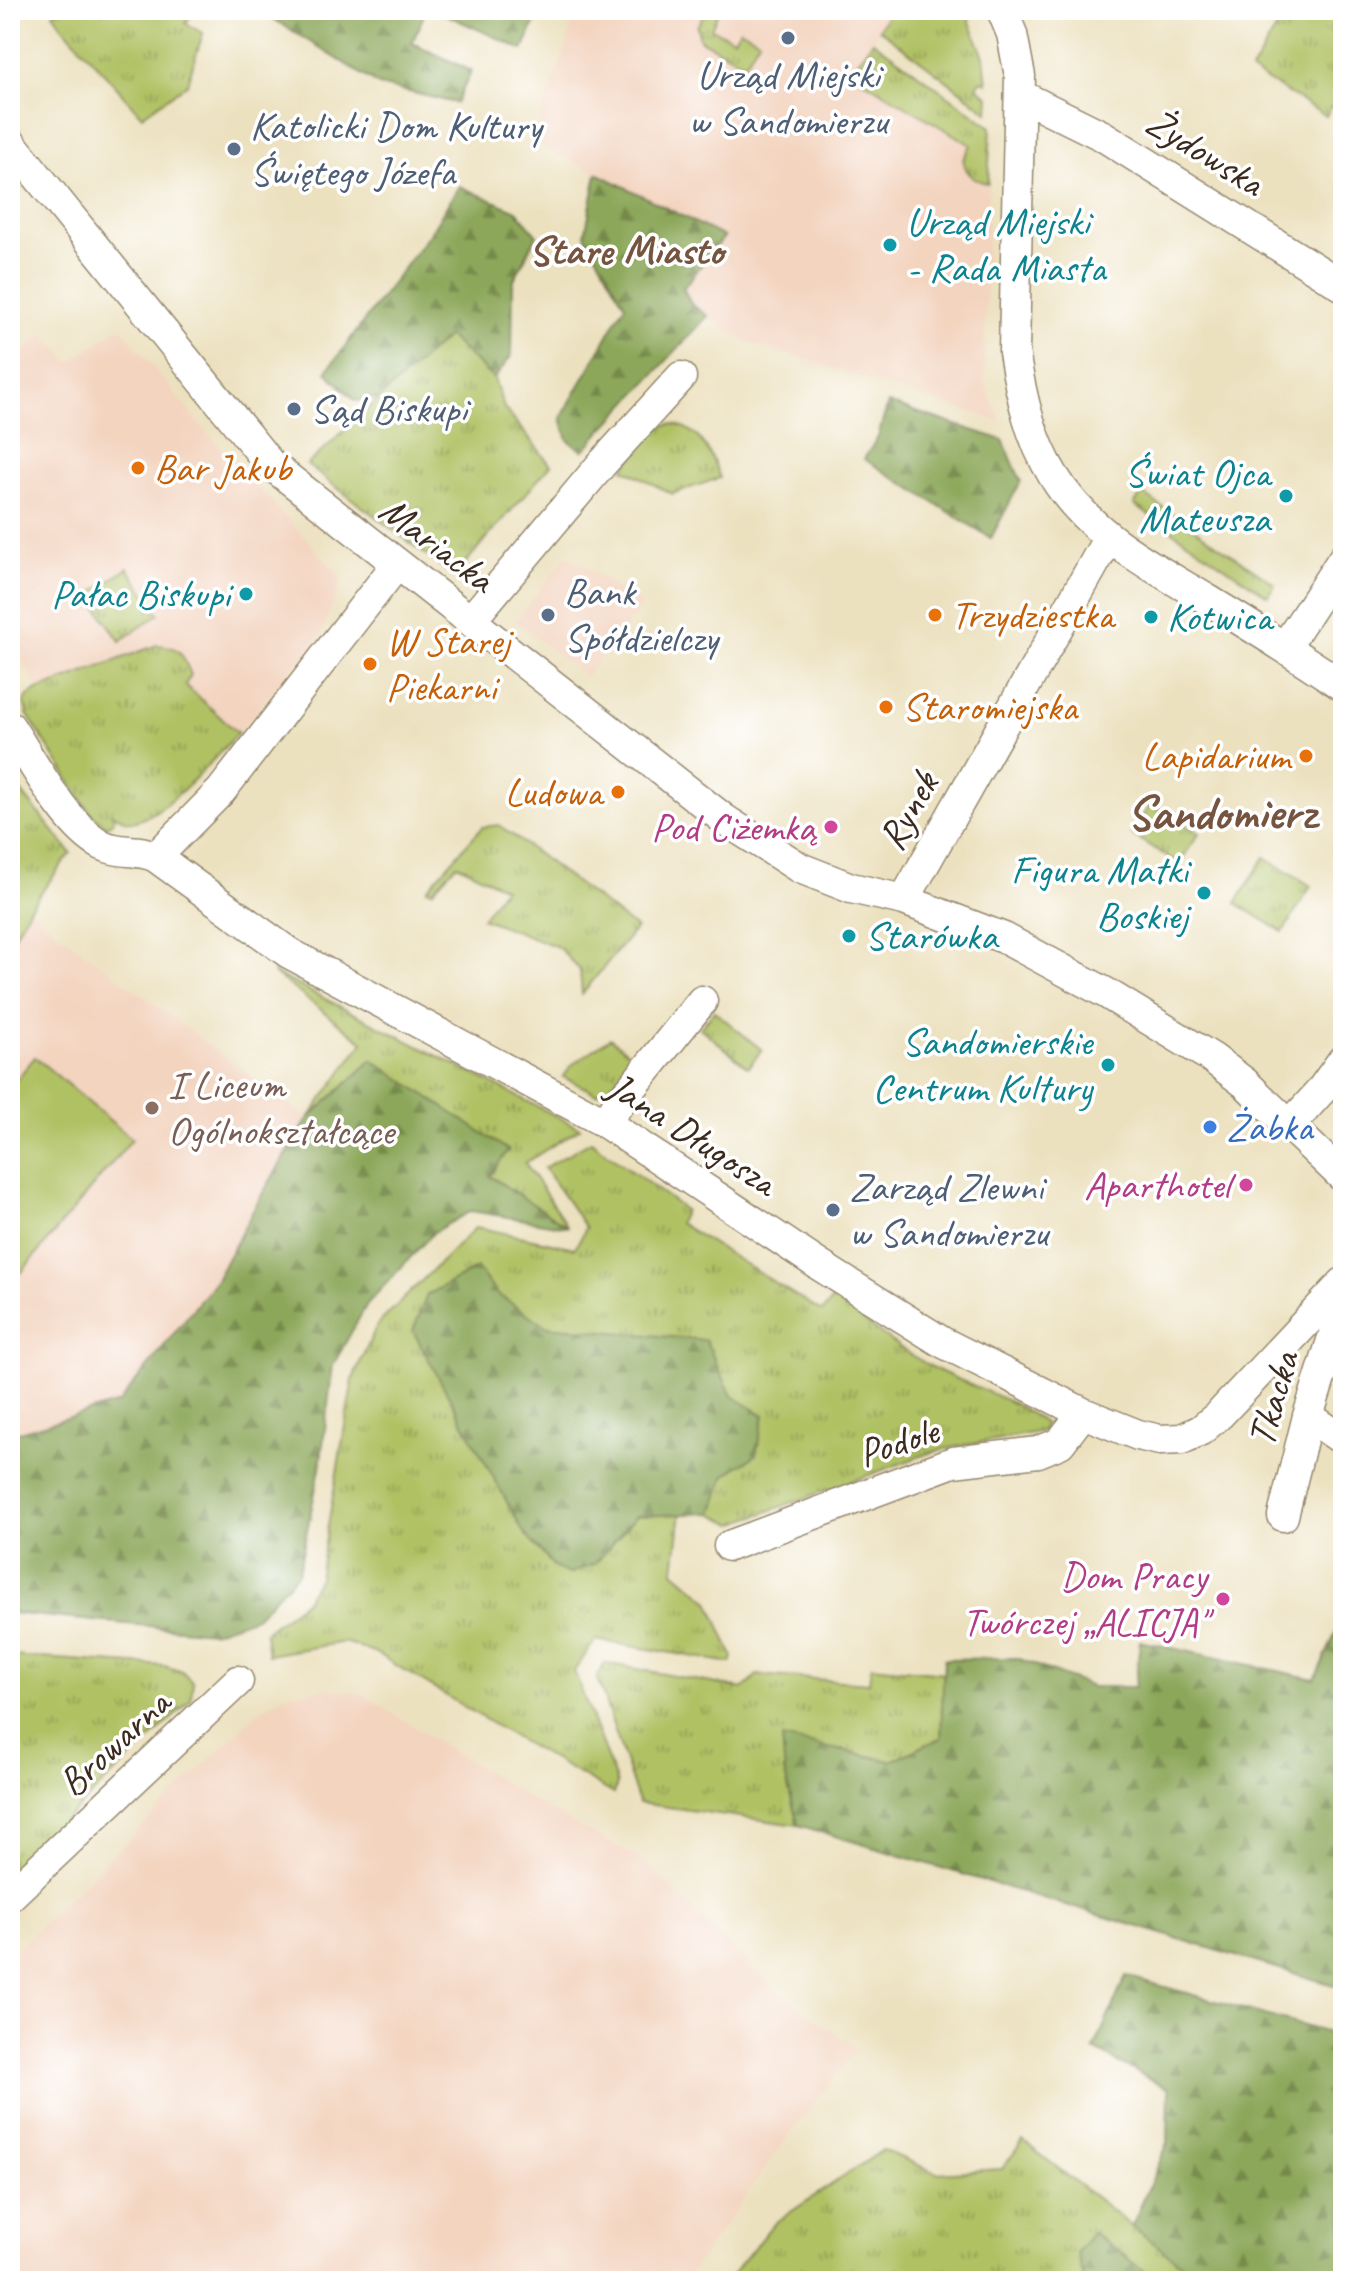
<svg xmlns="http://www.w3.org/2000/svg" width="1353" height="2291" font-family="Caveat,sans-serif">
  <style>
    .built { fill: #f3d4bf }
    .grass { fill: url(#grass-tufts); stroke: #767641; stroke-width: 2 }
    .forest { fill: url(#forest-firs); stroke: #64683c; stroke-width: 2 }
    .garden { fill: #b0c164; stroke: #767641; stroke-width: 2 }
    .lines { fill: none; stroke-linecap: round; stroke-linejoin: round }
    .minor-casing { stroke: #94866e; stroke-width: 33 }
    .minor { stroke: #fff; stroke-width: 30 }
    .service-dot { fill: #5c6f8a; stroke: #fff; stroke-width: 3 }
    .culture-dot { fill: #0f9aa8; stroke: #fff; stroke-width: 3 }
    .food-dot { fill: #e8710a; stroke: #fff; stroke-width: 3 }
    .hotel-dot { fill: #d1479c; stroke: #fff; stroke-width: 3 }
    .education-dot { fill: #8d6e63; stroke: #fff; stroke-width: 3 }
    .shop-dot { fill: #3f7fe0; stroke: #fff; stroke-width: 3 }
    .labels { text-anchor: middle; dominant-baseline: central; stroke-width: 7; stroke-linejoin: round; paint-order: stroke }
    .service-label { font-size: 40px; fill: #4e5e75; stroke: #fff; text-anchor: start }
    .street-label { font-size: 40px; fill: #3b2a1e; stroke: #fff }
    .culture-label { font-size: 40px; fill: #0d838f; stroke: #fff; text-anchor: end }
    .food-label { font-size: 40px; fill: #c56008; stroke: #fff; text-anchor: start }
    .hotel-label { font-size: 40px; fill: #b23c85; stroke: #fff; text-anchor: end }
    .education-label { font-size: 40px; fill: #785e54; stroke: #fff; text-anchor: start }
    .shop-label { font-size: 40px; fill: #366cbe; stroke: #fff; text-anchor: start }
    .neighbourhood-label { font-size: 42px; font-weight: bold; fill: #765540; stroke: #fff }
    .district-label { font-size: 48px; font-weight: bold; fill: #765540; stroke: #fff }
  </style>
  <defs>
    <pattern id="grass-tufts" width="24" height="20" patternUnits="userSpaceOnUse" patternTransform="scale(2)"><rect width="24" height="20" fill="#b0c164"/><path d="M3 7l-1-3M5 7V3M7 7l1-3M15 17l-1-3M17 17v-4M19 17l1-3" fill="none" stroke="#909d52"/></pattern>
    <pattern id="forest-firs" width="22" height="20" patternUnits="userSpaceOnUse" patternTransform="scale(2)"><rect width="22" height="20" fill="#8ca75a"/><path d="M5 1l3.5 6h-7zM16 11l3.5 6h-7z" fill="#74884a"/></pattern>
  </defs>
  <rect width="100%" height="100%" fill="#fff"/>
  <filter id="ink" filterUnits="userSpaceOnUse"><feTurbulence type="fractalNoise" baseFrequency=".0125" numOctaves="2"/><feDisplacementMap in="SourceGraphic" scale="16" xChannelSelector="R" yChannelSelector="G"/><feConvolveMatrix kernelMatrix="1 2 1 2 8 2 1 2 1" color-interpolation-filters="sRGB"/></filter>
  <filter id="wash" filterUnits="userSpaceOnUse"><feTurbulence type="fractalNoise" baseFrequency=".006" numOctaves="4" result="noise"/><feDisplacementMap in="SourceGraphic" scale="32" xChannelSelector="R" yChannelSelector="G"/><feGaussianBlur stdDeviation="1.8" result="paint"/><feColorMatrix in="noise" values="0 0 0 0 0 0 0 0 0 0 0 0 0 0 0 0 0 1.4 0 .05"/><feComposite in="paint" operator="in"/></filter>
  <g filter="url(#wash)">
    <rect width="100%" height="100%" fill="#ece1bf"/>
    <!-- built -->
    <path class="built" d="M576 10H890L873 41 850 72 971 145 989 159 984 380 1001 422 748 342 728 331 691 304 683 288 724 237 532 141 562 60Z
      M120 326 204 429 342 578 322 633 245 725 196 777 161 807 136 821H125L10 643V360L43 334 71 362Z
      M567 555 643 605 586 677 515 621Z
      M10 778 15 891 45 923 308 1119 261 1196 216 1280 119 1403 19 1432 10 1428Z
      M324 1688 362 1694 539 1805 641 1859 770 1986 857 2049 789 2135 685 2281H10V1956L256 1714 285 1695Z"/>
    <!-- grass -->
    <path class="grass" d="M57 10H196L185 23 203 33 187 84 142 116 63 27 53 13Z
      M706 10H719L711 29 734 39 740 29 759 40 745 64 700 40 697 27Z
      M890 10H965L984 57 987 83 981 80 977 87 989 97 988 112 879 29Z
      M1273 10H1343V96L1340 94 1326 116 1251 71 1283 17Z
      M873 41 991 127 988 183C974 181 966 174 963 160L971 145 849 72Z
      M448 335 494 379 504 408 551 465 454 576 307 465Z
      M669 424C699 426 711 453 720 478L672 494 624 469 651 431Z
      M1142 493 1275 584 1268 596 1134 505Z
      M128 568 159 614 120 641 89 595Z
      M157 645C181 646 182 654 191 675L185 685 238 733C214 758 170 811 136 821 127 823 120 818 112 814L114 821 107 826 91 814 27 714 24 703 28 696 38 690Z
      M10 778 71 853 30 907 10 944Z
      M1151 803 1199 833 1179 864 1131 834Z
      M499 825 636 928 582 994 580 970 558 947 482 918 504 888 457 864 432 891 427 889 482 827Z
      M1265 857 1311 886 1283 932 1236 903Z
      M272 972 580 1128 525 1163 568 1227 490 1176 507 1151 373 1060 308 1119 363 1042Z
      M714 1011 762 1050 748 1067 700 1028Z
      M610 1038 634 1057 609 1088 597 1094 563 1077 572 1065Z
      M591 1141 685 1210 679 1223 822 1312 833 1299C865 1321 896 1348 930 1366 968 1387 1011 1396 1045 1424L1043 1431 935 1451 733 1524 712 1513 681 1512 674 1571 709 1601 733 1657 731 1663 596 1640 574 1671 617 1784 614 1794 519 1740 374 1652 344 1642 268 1655 265 1632 305 1601 319 1578 353 1379 365 1351 378 1324 476 1227 575 1248 586 1228 544 1168Z
      M10 1656 164 1666 181 1671 193 1682 191 1700 10 1873Z
      M605 1663 743 1689 757 1675 869 1683 871 1666 944 1673 942 1738 891 1761 842 1750 785 1774 798 1825 639 1803 597 1677Z
      M1023 2141 1203 2281H727L773 2224 883 2150 937 2173 1002 2169Z"/>
    <!-- forest -->
    <path class="forest" d="M280 10H426L412 43 472 71 456 103 379 85 275 20Z
      M436 10H540L523 50Z
      M597 173 724 237 683 288 691 304 708 316 583 451 568 440 561 418 625 305 585 235Z
      M459 186 517 211 537 235 513 282 512 355 494 379 448 336 380 398 356 401 326 372 432 230Z
      M888 403 1003 440 1021 481 991 538 864 459 878 437Z
      M372 1060 508 1150 490 1176 568 1227 471 1211 434 1232 367 1304 333 1365 320 1468 298 1573 256 1617 212 1632 10 1613V1428L19 1432 119 1403 216 1280 261 1196 308 1119Z
      M477 1268 497 1294 546 1326 705 1340 732 1396 764 1415 756 1455 725 1475 712 1513 636 1516 596 1563 569 1574 555 1568 524 1533 413 1331 427 1295Z
      M1343 1617V1988L798 1825 785 1774 782 1738 891 1761 941 1738 944 1659 1017 1658 1092 1687H1135L1140 1641 1315 1679Z
      M1126 1976 1343 2037V2281H1203L1132 2226 1168 2143 1169 2089 1094 2049Z
      M1093 2232 1157 2281H1084L1077 2252Z"/>
    <!-- garden -->
    <path class="garden" d="M35 1057 132 1139 10 1286V1087Z"/>
  </g>
  <g filter="url(#ink)">
    <g class="lines">
      <defs>
        <path id="minor" d="M1002 10 1012 34 1020 76 1014 352C1021 395 1030 438 1053 475 1089 535 1150 565 1208 600 1254 628 1299 656 1343 686
          M1020 95 1103 136 1343 286
          M10 142 270 464 725 820 800 868 851 888 904 900 1004 938 1106 993 1212 1058 1245 1083 1343 1177
          M471 620 601 465 681 377
          M1285 647 1343 559
          M10 727C33 762 66 826 102 845 120 854 139 848 156 857L289 953 604 1122 819 1265 942 1342 1083 1413 1138 1435 1160 1440 1182 1439 1201 1430 1220 1414 1343 1283
          M156 857 221 791 397 564
          M904 900 1108 539
          M604 1122 702 1001
          M1290 1125 1320 1092 1343 1060
          M1308 1416 1343 1440
          M1283 1516 1308 1416 1343 1306
          M729 1546 953 1462 1038 1452 1060 1443 1083 1413
          M10 1896 238 1681"/>
      </defs>
      <!-- minor casing -->
      <use href="#minor" class="minor-casing"/>
      <!-- minor -->
      <use href="#minor" class="minor"/>
    </g>
  </g>
  <!-- markers -->
  <g class="service-dot">
    <circle cx="788" cy="38" r="8"/>
    <circle cx="234" cy="149" r="8"/>
    <circle cx="294" cy="409" r="8"/>
    <circle cx="548" cy="615" r="8"/>
    <circle cx="833" cy="1210" r="8"/>
  </g>
  <g class="culture-dot">
    <circle cx="890" cy="245" r="8"/>
    <circle cx="1286" cy="496" r="8"/>
    <circle cx="246" cy="594" r="8"/>
    <circle cx="1151" cy="617" r="8"/>
    <circle cx="1204" cy="893" r="8"/>
    <circle cx="849" cy="936" r="8"/>
    <circle cx="1108" cy="1065" r="8"/>
  </g>
  <g class="food-dot">
    <circle cx="138" cy="468" r="8"/>
    <circle cx="935" cy="615" r="8"/>
    <circle cx="370" cy="664" r="8"/>
    <circle cx="886" cy="707" r="8"/>
    <circle cx="1306" cy="756" r="8"/>
    <circle cx="618" cy="792" r="8"/>
  </g>
  <g class="hotel-dot">
    <circle cx="831" cy="827" r="8"/>
    <circle cx="1246" cy="1185" r="8"/>
    <circle cx="1223" cy="1599" r="8"/>
  </g>
  <circle class="education-dot" cx="152" cy="1108" r="8"/>
  <circle class="shop-dot" cx="1210" cy="1127" r="8"/>
  <g class="labels">
    <!-- service labels -->
    <g class="service-label">
      <text x="788" y="75" text-anchor="middle">Urząd Miejski<tspan x="788" dy="46">w Sandomierzu</tspan></text>
      <text x="250" y="126">Katolicki Dom Kultury<tspan x="250" dy="46">Świętego Józefa</tspan></text>
      <text x="310" y="409">Sąd Biskupi</text>
      <text x="564" y="592">Bank<tspan x="564" dy="46">Spółdzielczy</tspan></text>
      <text x="849" y="1187">Zarząd Zlewni<tspan x="849" dy="46">w Sandomierzu</tspan></text>
    </g>
    <!-- street labels -->
    <g class="street-label">
      <text transform="translate(1205 152) rotate(32)">Żydowska</text>
      <text transform="translate(437 544) rotate(37)">Mariacka</text>
      <text transform="translate(908 811) rotate(-61)">Rynek</text>
      <text transform="translate(692 1134) rotate(33)">Jana Długosza</text>
      <text transform="translate(1273 1399) rotate(-74)">Tkacka</text>
      <text transform="translate(898 1442) rotate(-18)">Podole</text>
      <text transform="translate(114 1743) rotate(-43)">Browarna</text>
    </g>
    <!-- culture labels -->
    <g class="culture-label">
      <text x="906" y="222" text-anchor="start">Urząd Miejski<tspan x="906" dy="46">- Rada Miasta</tspan></text>
      <text x="1270" y="473">Świat Ojca<tspan x="1270" dy="46">Mateusza</tspan></text>
      <text x="230" y="594">Pałac Biskupi</text>
      <text x="1167" y="617" text-anchor="start">Kotwica</text>
      <text x="1188" y="870">Figura Matki<tspan x="1188" dy="46">Boskiej</tspan></text>
      <text x="865" y="936" text-anchor="start">Starówka</text>
      <text x="1092" y="1042">Sandomierskie<tspan x="1092" dy="46">Centrum Kultury</tspan></text>
    </g>
    <!-- food labels -->
    <g class="food-label">
      <text x="154" y="468">Bar Jakub</text>
      <text x="951" y="615">Trzydziestka</text>
      <text x="386" y="641">W Starej<tspan x="386" dy="46">Piekarni</tspan></text>
      <text x="902" y="707">Staromiejska</text>
      <text x="1290" y="756" text-anchor="end">Lapidarium</text>
      <text x="602" y="792" text-anchor="end">Ludowa</text>
    </g>
    <!-- hotel labels -->
    <g class="hotel-label">
      <text x="815" y="827">Pod Ciżemką</text>
      <text x="1230" y="1185">Aparthotel</text>
      <text x="1207" y="1576">Dom Pracy<tspan x="1207" dy="46">Twórczej „ALICJA"</tspan></text>
    </g>
    <!-- education labels -->
    <g class="education-label">
      <text x="168" y="1085">I Liceum<tspan x="168" dy="46">Ogólnokształcące</tspan></text>
    </g>
    <!-- shop labels -->
    <g class="shop-label">
      <text x="1226" y="1127">Żabka</text>
    </g>
    <!-- neighbourhood labels -->
    <g class="neighbourhood-label">
      <text x="626" y="250">Stare Miasto</text>
    </g>
    <!-- district labels -->
    <g class="district-label">
      <text x="1221" y="813">Sandomierz</text>
    </g>
  </g>
  <!-- margin -->
  <rect width="1353" height="2291" fill="none" stroke="#fff" stroke-width="40"/>
</svg>
